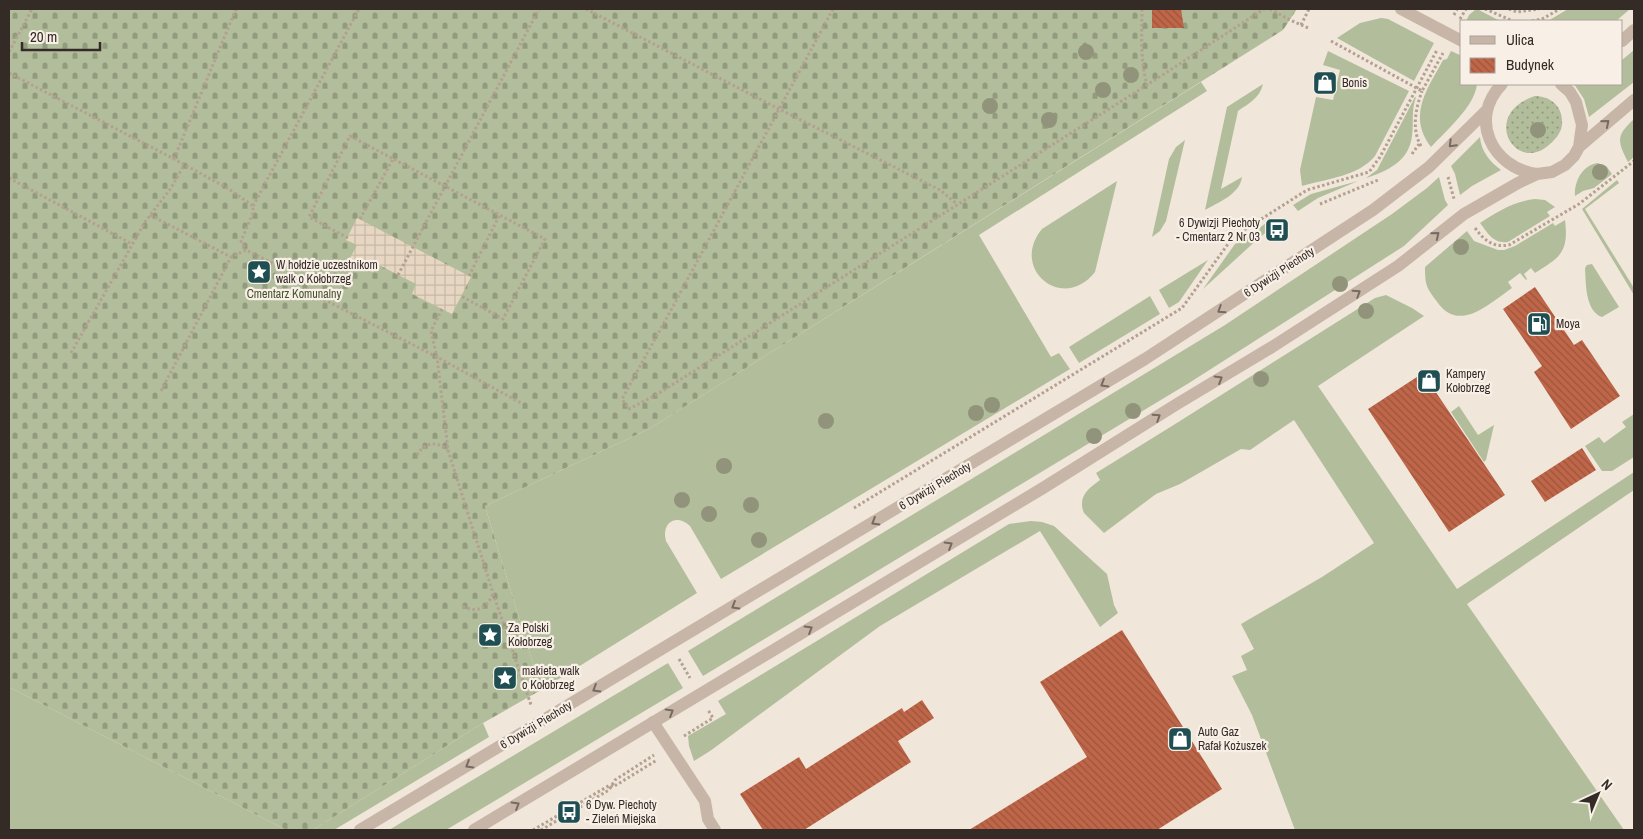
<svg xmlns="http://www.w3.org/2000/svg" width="1643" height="839" font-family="'Archivo Narrow',sans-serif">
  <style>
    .grass { fill: #b2be9b }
    .cemetery { fill: url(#cemetery-stones) }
    .garden { fill: url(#garden-dots) }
    .plaza { fill: url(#plaza-grid) }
    .building { fill: url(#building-back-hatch) }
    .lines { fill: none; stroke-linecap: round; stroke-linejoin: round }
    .path { stroke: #b3a091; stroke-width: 3; stroke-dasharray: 2.5 2.5; stroke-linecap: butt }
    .service { stroke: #c7b6a7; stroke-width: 12 }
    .minor { stroke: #c7b6a7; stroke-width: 12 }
    .tertiary { stroke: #c7b6a7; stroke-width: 12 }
    .tree { fill: #91947a }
    .oneway { stroke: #766a61 }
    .labels { text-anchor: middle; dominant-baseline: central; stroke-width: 4.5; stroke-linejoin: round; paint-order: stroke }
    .poi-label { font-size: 12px; fill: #342b27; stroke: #f8f0e6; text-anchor: start }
    .street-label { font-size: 12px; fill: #342b27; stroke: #f8f0e6 }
    .park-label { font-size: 12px; fill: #43512c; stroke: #f8f0e6 }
  </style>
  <defs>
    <pattern id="cemetery-stones" width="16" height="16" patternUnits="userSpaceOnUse" patternTransform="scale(1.25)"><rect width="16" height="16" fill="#b2be9b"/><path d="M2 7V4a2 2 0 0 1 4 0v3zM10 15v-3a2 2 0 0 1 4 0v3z" fill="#929b7e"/></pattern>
    <pattern id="garden-dots" width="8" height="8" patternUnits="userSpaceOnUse" patternTransform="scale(1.25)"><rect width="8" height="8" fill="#b2be9b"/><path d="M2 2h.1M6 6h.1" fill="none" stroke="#929b7e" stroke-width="1.8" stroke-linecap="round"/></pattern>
    <pattern id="plaza-grid" width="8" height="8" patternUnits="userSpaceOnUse" patternTransform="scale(1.25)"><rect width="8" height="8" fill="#e7d7c2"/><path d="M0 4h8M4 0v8" fill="none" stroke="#c7b9a7"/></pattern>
    <pattern id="building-back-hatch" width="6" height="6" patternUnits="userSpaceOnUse" patternTransform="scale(1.25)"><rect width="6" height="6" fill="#bf6649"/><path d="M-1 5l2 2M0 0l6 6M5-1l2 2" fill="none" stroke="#9c543d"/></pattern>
  </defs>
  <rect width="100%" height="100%" fill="#f0e6da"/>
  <!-- grass -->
  <path class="grass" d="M1568 9H1630L1616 21H1548Z
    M1475 10H1479L1500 21H1466L1469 15Z
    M1381 18 1388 19 1434 43 1414 81 1337 38 1360 23Z
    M1634 50V82L1589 117 1584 99 1574 84H1622V60Z
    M1328 51 1409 91 1375 156C1359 176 1326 179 1302 186L1300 170 1316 97 1333 100 1340 70 1323 65Z
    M1451 51 1462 56V84H1477C1475 106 1446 131 1431 147 1407 115 1427 90 1443 60L1447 59Z
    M1201 82 1207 91 979 235 1051 357 1059 353 1070 369 721 579 690 526C676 513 661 523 666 541L697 593 541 690 485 506 649 429Z
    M1263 84C1260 98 1249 103 1238 111L1221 189 1242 177C1240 194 1219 202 1205 210L1227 107Z
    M1415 97H1416C1411 112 1414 121 1412 136 1409 161 1388 171 1366 178L1377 170Z
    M1634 119V157L1628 162C1617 140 1616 136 1634 119Z
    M1480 137C1481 151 1490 162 1501 170L1472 186 1460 195 1455 174 1451 166Z
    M1185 140 1166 221 1160 231 1152 237 1169 159 1176 147Z
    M1598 163 1607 167 1612 174 1594 188 1583 191 1575 196C1574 182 1582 165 1598 163Z
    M1439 177 1445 200 1448 205 1404 246 1189 383 703 676 688 651 1225 325 1392 214 1427 188Z
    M1617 180 1619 183 1585 209 1634 288V295L1582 209Z
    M1117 181 1095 272C1063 313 1009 269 1042 229Z
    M1358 181 1318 198 1298 211 1293 205 1311 194Z
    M1535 199 1545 200 1555 207 1547 212 1550 216 1508 242C1493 244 1488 233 1480 223 1497 212 1514 201 1535 199Z
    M1274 218 1278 224 1260 237 1203 289 1235 244Z
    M1565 220C1569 253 1560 257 1535 273L1531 268 1524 274 1527 279 1526 280 1520 273 1508 282 1512 288C1490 303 1460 333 1438 303 1427 288 1425 287 1425 267L1467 231 1474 241 1498 250H1504L1515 246 1553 223 1555 226Z
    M1208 260 1179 302 1169 308 1159 290Z
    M1592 264 1619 307 1602 317C1585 311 1586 283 1585 268L1587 265Z
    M1386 295 1412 308 1424 316 1318 386 1457 589 1634 472V490L1467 604 1624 830H1295L1252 715 1232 676 1247 670 1241 656 1254 649 1241 624 1322 577 1374 543 1294 420 1250 450 1241 449 1180 484 1156 494 1104 533 1084 513C1077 497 1089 488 1100 480L1096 473 1172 426 1375 298Z
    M1150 296 1160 314 1079 363 1069 347Z
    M1459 406 1478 435 1494 425 1486 460 1484 462 1451 412Z
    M1634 414V457L1612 471H1602L1585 446 1599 437 1604 443 1626 427 1622 422Z
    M1031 521 1042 522 1054 526 1107 574 1114 605 1118 613 1100 627 1040 531 880 626 710 751 694 761 689 746 688 736 726 714 718 701 1009 524Z
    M668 663 683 688 446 830H389Z
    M9 687 286 830H9Z
    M483 723 489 737 334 830H313Z"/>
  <!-- cemetery -->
  <path class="cemetery" d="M9 9H1297L1283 30 649 429 485 506 541 690 483 723 313 830H286L9 687Z"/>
  <!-- garden -->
  <path class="garden" d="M1535 96C1549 96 1562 105 1562 121 1563 130 1557 138 1550 144 1516 176 1479 114 1535 96Z"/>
  <!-- plaza -->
  <path class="plaza" d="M357 218 471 277 452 314 412 294 416 284 377 264 373 272 349 260 357 245 346 240Z"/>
  <!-- building -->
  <path class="building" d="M1152 9H1181L1184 28H1152Z
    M1535 287 1574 345 1582 340 1620 396 1571 429 1534 372 1542 366 1503 309Z
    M1423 373 1505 495 1449 532 1368 409Z
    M1582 448 1596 470 1545 502 1531 481Z
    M1122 630 1222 789 1157 830H969L1087 757 1040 682Z
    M922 700 934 718 898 741 911 762 804 830H763L740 794 799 757 806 769 902 708 904 712Z"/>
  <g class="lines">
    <!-- path -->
    <path class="path" d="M586 9 779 109 940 190 957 204
      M833 9 671 310 622 399 629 409 656 395 1147 85 1264 9
      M1142 9C1142 34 1140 60 1147 85
      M1270 9 1290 20 1308 28
      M1485 9 1513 21
      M1509 9 1517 12 1539 9
      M1454 15 1457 9
      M1460 19 1466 9
      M1532 21 1542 19 1560 9
      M1301 25 1309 9
      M1331 41 1422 91 1443 53
      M9 52 32 9
      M9 73 174 159 229 189 253 206V213L241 241 246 250
      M1421 146C1411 129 1416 108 1422 91
      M1412 154 1419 144
      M174 159 236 9
      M1448 177 1454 199
      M9 178 132 244
      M1320 204 1378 180
      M253 206 359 9
      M150 215 231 257 246 250 280 267
      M360 219 393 159
      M1475 228C1484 240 1493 248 1509 245L1579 204 1634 161
      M348 238 309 217 350 136 545 239 503 319 461 296
      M398 275 539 9
      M469 276 499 216
      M319 297 437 357 521 403
      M442 309 431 331 437 357 448 450 493 593 531 705
      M71 353 145 222 171 188 184 165
      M161 391 231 257
      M417 455C424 443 436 440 447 450
      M854 508 1182 308 1233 237 1307 190 1369 172 1380 157 1437 50
      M463 606C476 614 488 608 493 593
      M679 659 690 678
      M684 736 713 718 708 710
      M533 830 610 785 613 787 657 760
      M541 830 609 790 615 780 654 755"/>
    <!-- service -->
    <path class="service" d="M653 722 705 801 708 819 715 830"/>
    <!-- minor -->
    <path class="minor" d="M1401 9 1462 41"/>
    <!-- tertiary -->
    <path class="tertiary" d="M1622 41 1634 30
      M1502 84C1468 119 1492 168 1537 174
      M1579 147 1634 100
      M360 830 1145 359 1373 210 1429 167 1487 110
      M474 830 1043 488 1177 404 1272 347 1398 266 1464 214 1518 183 1537 174 1552 172 1565 165 1574 156 1579 147 1582 125 1576 102 1570 92 1561 84"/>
  </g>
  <!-- trees -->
  <g class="tree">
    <circle cx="1086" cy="52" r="8"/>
    <circle cx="1131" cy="75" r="8"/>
    <circle cx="1103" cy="90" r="8"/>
    <circle cx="990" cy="106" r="8"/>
    <circle cx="1049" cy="120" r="8"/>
    <circle cx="1538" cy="130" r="8"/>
    <circle cx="1600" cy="172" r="8"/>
    <circle cx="1461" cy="247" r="8"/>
    <circle cx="1340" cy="284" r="8"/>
    <circle cx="1366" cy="311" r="8"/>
    <circle cx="1261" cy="379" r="8"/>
    <circle cx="992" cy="405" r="8"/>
    <circle cx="1133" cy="411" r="8"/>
    <circle cx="976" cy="413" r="8"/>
    <circle cx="826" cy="421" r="8"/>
    <circle cx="1094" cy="436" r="8"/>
    <circle cx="724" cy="466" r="8"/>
    <circle cx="682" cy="500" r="8"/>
    <circle cx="751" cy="505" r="8"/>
    <circle cx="709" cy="514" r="8"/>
    <circle cx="759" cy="540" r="8"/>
  </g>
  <!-- one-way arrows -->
  <defs><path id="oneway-chevron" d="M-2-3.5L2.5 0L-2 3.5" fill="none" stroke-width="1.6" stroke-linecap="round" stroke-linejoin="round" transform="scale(1.25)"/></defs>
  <g class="oneway">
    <use href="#oneway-chevron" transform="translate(1606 123) rotate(-40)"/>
    <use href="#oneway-chevron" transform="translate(1452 144) rotate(135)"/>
    <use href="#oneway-chevron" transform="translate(1436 235) rotate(-39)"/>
    <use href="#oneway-chevron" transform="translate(1357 293) rotate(-33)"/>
    <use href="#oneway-chevron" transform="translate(1221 310) rotate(147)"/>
    <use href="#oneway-chevron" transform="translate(1219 379) rotate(-31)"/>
    <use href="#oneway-chevron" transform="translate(1104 384) rotate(149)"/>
    <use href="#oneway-chevron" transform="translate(1157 417) rotate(-33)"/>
    <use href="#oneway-chevron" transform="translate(875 522) rotate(149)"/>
    <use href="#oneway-chevron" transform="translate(949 545) rotate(-31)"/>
    <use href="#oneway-chevron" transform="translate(735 606) rotate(149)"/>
    <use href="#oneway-chevron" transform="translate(809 629) rotate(-31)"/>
    <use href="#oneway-chevron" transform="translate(596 689) rotate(149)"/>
    <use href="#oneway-chevron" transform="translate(670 712) rotate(-31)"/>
    <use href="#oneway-chevron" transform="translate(469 765) rotate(149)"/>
    <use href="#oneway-chevron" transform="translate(516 805) rotate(-31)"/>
  </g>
  <!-- icons -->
  <defs>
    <symbol id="shop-square" viewBox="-11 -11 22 22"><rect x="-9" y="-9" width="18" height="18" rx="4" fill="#1f4f53" stroke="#f8f0e6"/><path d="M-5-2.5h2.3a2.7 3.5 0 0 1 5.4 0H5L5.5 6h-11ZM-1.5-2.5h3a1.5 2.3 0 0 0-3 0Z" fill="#fff"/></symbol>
    <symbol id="bus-square" viewBox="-11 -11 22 22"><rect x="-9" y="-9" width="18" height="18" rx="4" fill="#1f4f53" stroke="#f8f0e6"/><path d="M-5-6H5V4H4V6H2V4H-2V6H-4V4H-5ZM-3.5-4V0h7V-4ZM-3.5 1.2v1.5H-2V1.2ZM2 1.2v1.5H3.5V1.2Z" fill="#fff"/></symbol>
    <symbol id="sight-square" viewBox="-11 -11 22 22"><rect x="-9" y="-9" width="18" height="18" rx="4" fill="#1f4f53" stroke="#f8f0e6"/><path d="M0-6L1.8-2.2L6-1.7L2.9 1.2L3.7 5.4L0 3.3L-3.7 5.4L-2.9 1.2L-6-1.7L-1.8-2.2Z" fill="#fff"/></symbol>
    <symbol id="fuel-square" viewBox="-11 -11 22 22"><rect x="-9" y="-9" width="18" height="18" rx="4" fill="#1f4f53" stroke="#f8f0e6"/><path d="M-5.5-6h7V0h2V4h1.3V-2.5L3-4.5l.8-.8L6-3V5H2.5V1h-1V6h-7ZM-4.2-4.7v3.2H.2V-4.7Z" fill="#fff"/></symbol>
  </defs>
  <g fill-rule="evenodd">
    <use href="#shop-square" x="1311" y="69" width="28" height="28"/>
    <use href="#bus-square" x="1263" y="216" width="28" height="28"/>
    <use href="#sight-square" x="245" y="258" width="28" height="28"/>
    <use href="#fuel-square" x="1525" y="310" width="28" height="28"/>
    <use href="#shop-square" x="1415" y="367" width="28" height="28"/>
    <use href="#sight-square" x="476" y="621" width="28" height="28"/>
    <use href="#sight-square" x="491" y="664" width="28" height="28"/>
    <use href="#shop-square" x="1166" y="725" width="28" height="28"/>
    <use href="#bus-square" x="555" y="798" width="28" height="28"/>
  </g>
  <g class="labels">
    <!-- poi labels -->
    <g class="poi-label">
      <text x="1342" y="83">Bonis</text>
      <text x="1260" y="223" text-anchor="end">6 Dywizji Piechoty<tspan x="1260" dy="14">- Cmentarz 2 Nr 03</tspan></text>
      <text x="276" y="265">W hołdzie uczestnikom<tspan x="276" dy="14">walk o Kołobrzeg</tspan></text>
      <text x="1556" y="324">Moya</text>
      <text x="1446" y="374">Kampery<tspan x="1446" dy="14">Kołobrzeg</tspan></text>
      <text x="508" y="628">Za Polski<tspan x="508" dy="14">Kołobrzeg</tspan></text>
      <text x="522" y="671">makieta walk<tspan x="522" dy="14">o Kołobrzeg</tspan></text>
      <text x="1198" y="732">Auto Gaz<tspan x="1198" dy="14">Rafał Kożuszek</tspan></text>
      <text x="586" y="805">6 Dyw. Piechoty<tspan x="586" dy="14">- Zieleń Miejska</tspan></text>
    </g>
    <!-- street labels -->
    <g class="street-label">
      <text transform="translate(1279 272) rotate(-33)">6 Dywizji Piechoty</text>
      <text transform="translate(935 486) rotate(-31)">6 Dywizji Piechoty</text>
      <text transform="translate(536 725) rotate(-31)">6 Dywizji Piechoty</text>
    </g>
    <!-- park labels -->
    <g class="park-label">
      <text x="294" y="294">Cmentarz Komunalny</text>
    </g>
  </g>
  <!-- border -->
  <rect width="1643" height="839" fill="none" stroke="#342b27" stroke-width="20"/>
  <!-- legend -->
  <rect x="1460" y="20" width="162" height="65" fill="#f8f0e6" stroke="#aaa19a"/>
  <rect x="1470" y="36" width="25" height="8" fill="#c7b6a7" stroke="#aaa19a"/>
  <text x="1506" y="45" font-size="15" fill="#342b27">Ulica</text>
  <rect x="1470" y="58" width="25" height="15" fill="url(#building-back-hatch)" stroke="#aaa19a"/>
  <text x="1506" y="70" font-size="15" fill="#342b27">Budynek</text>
  <!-- north arrow -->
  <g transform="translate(1598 794) rotate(44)" stroke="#f8f0e6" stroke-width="4" paint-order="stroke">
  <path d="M0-4L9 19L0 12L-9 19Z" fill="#342b27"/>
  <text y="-8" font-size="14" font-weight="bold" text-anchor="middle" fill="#342b27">N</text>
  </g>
  <!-- scale -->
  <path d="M22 42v8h78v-8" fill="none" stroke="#342b27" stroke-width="2.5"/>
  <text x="30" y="42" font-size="15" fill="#342b27" stroke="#f8f0e6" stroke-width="4" paint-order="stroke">20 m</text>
</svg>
